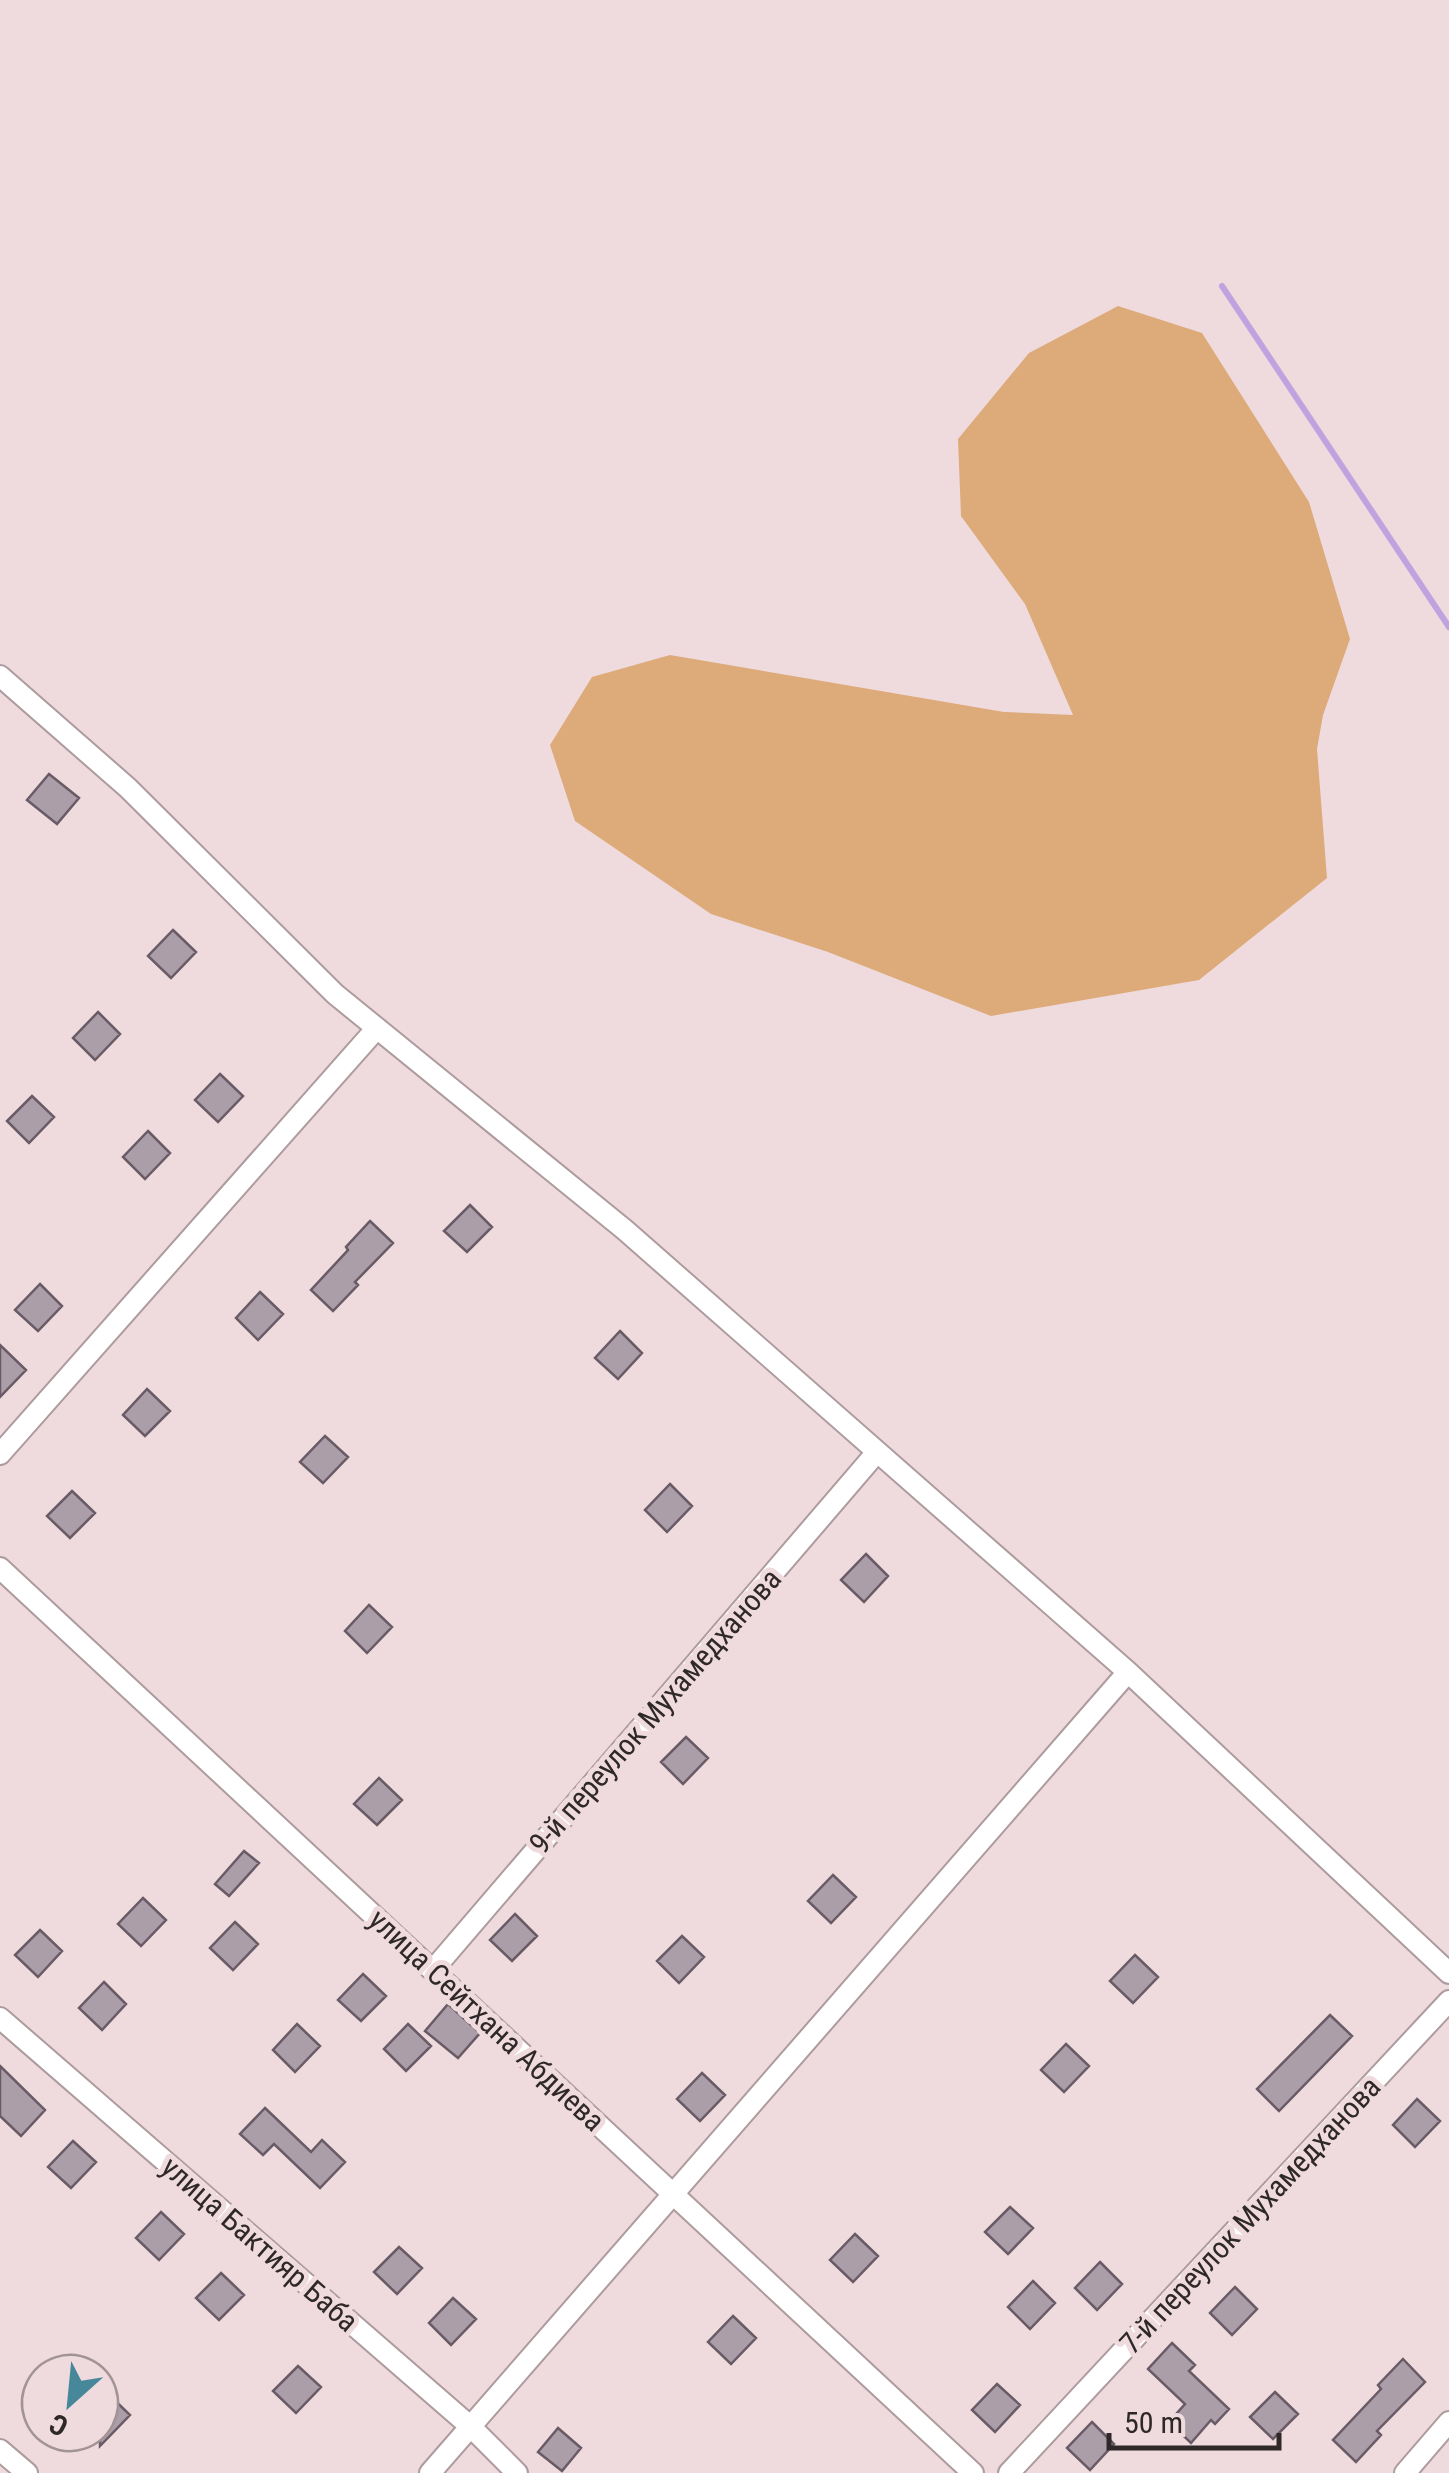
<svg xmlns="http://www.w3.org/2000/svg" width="1449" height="2473" font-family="'Roboto Condensed',sans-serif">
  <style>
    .green { fill: #ddaa7a }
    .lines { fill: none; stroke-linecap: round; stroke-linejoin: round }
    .stream { stroke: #bfa2de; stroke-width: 6 }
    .building { fill: #ac9ea8; stroke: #695b65; stroke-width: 2.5 }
    .street-casing { stroke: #ad9b9e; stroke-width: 24 }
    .street { stroke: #fff; stroke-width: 20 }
    .labels { text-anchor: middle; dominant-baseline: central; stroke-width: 10; stroke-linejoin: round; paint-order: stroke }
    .street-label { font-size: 30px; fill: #2f2829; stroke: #efdbde }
  </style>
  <rect width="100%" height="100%" fill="#efdbde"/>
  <!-- green -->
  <path class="green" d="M1118 306 1202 333 1309 502 1350 639 1323 715 1317 749 1327 878 1199 980 991 1016 828 952 711 914 575 821 550 745 592 677 670 655 1004 712 1073 715 1025 604 961 516 958 439 1029 353Z"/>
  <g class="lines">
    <!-- stream -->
    <path class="stream" d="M1222 286 1449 627"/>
  </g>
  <!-- building -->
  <path class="building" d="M49 774 79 798 57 824 27 800Z
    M173 930 196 952 171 978 148 956Z
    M98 1012 120 1034 95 1060 73 1038Z
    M220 1074 243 1096 218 1122 195 1100Z
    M32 1096 54 1117 29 1143 7 1121Z
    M148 1131 170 1153 145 1179 123 1157Z
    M470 1205 492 1227 467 1252 444 1231Z
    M370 1221 393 1243 355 1282 358 1285 333 1311 311 1290 348 1250 346 1247Z
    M40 1284 62 1306 38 1331 15 1310Z
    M260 1292 283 1314 258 1340 236 1318Z
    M620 1331 642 1353 618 1379 595 1358Z
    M0 1345 26 1370 0 1397Z
    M147 1389 170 1411 145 1436 123 1415Z
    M325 1436 348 1457 323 1483 300 1462Z
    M670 1484 692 1506 667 1532 645 1510Z
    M72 1491 95 1513 70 1538 47 1516Z
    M866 1554 888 1576 864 1602 841 1580Z
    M369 1605 392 1627 367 1653 345 1631Z
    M686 1737 708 1758 683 1784 661 1762Z
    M379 1778 402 1800 377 1825 354 1804Z
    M244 1851 259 1863 229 1896 215 1884Z
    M833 1875 856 1897 831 1923 808 1901Z
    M143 1898 166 1920 141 1946 118 1924Z
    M515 1914 537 1936 512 1961 490 1940Z
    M235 1922 258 1944 233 1970 210 1948Z
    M40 1930 62 1951 38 1977 15 1955Z
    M682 1936 704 1957 679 1983 657 1961Z
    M1135 1955 1158 1977 1133 2003 1110 1981Z
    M363 1974 386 1996 361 2021 338 2000Z
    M104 1982 126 2004 102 2030 79 2008Z
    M448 2004 480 2033 458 2058 425 2031Z
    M1330 2015 1352 2036 1279 2111 1257 2089Z
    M297 2024 320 2046 295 2072 273 2050Z
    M408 2024 431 2046 406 2071 384 2049Z
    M1066 2044 1089 2066 1064 2092 1041 2070Z
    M0 2066 45 2110 21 2136 0 2116Z
    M702 2073 725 2095 700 2121 677 2099Z
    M1417 2099 1440 2121 1415 2147 1393 2125Z
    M265 2108 311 2152 322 2140 345 2162 320 2188 274 2144 263 2155 240 2134Z
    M73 2141 96 2162 71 2188 48 2167Z
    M1010 2207 1033 2228 1008 2254 985 2232Z
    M161 2212 184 2234 159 2260 136 2238Z
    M855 2234 878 2256 853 2282 830 2260Z
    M399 2247 422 2268 397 2294 374 2272Z
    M1100 2262 1122 2284 1097 2310 1075 2288Z
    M221 2273 244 2295 219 2320 196 2298Z
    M1033 2281 1055 2303 1030 2329 1008 2307Z
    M1235 2287 1257 2309 1232 2335 1210 2313Z
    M453 2298 476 2319 451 2345 429 2323Z
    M733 2316 756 2338 731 2364 708 2342Z
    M1172 2343 1195 2365 1189 2371 1229 2409 1215 2424 1211 2420 1191 2443 1169 2422 1185 2404 1148 2369Z
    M1403 2359 1425 2382 1377 2431 1381 2435 1356 2462 1333 2440 1381 2389 1378 2385Z
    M298 2366 321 2387 296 2413 273 2391Z
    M997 2384 1020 2405 995 2432 972 2410Z
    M100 2386 130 2415 100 2446Z
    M1275 2392 1298 2414 1273 2439 1250 2417Z
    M1092 2422 1114 2444 1090 2470 1067 2448Z
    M558 2428 581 2448 562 2471 538 2452Z"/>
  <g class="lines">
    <defs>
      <path id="street" d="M0 676 128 788 335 994 625 1230 1128 1672 1449 1973
        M0 1454 377 1028
        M0 1568 973 2473
        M433 1970 877 1452
        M0 2018 471 2427 517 2473
        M0 2450 27 2473
        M430 2473 1128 1672
        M1009 2473 1449 2001
        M1405 2473 1449 2422"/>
    </defs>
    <!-- street casing -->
    <use href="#street" class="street-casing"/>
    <!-- street -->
    <use href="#street" class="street"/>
  </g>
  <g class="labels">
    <!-- street labels -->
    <g class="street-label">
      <text transform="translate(655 1711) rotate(-49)">9-й переулок Мухамедханова</text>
      <text transform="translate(487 2020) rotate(43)">улица Сейтхана Абдиева</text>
      <text transform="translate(1250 2215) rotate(-47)">7-й переулок Мухамедханова</text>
      <text transform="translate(260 2244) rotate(41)">улица Бактияр Баба</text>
    </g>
  </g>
  <!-- north arrow -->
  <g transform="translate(70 2403) rotate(207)"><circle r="48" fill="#efdbde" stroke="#a29396" stroke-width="2.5"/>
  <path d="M0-8L18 38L0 25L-18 38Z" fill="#468799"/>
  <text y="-15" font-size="28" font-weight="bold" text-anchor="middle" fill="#2f2829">С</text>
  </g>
  <!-- scale -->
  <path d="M1109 2433v15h170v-15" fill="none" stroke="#2f2829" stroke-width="5"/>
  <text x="1124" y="2433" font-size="30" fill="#2f2829" stroke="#efdbde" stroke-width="8" paint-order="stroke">50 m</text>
</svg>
